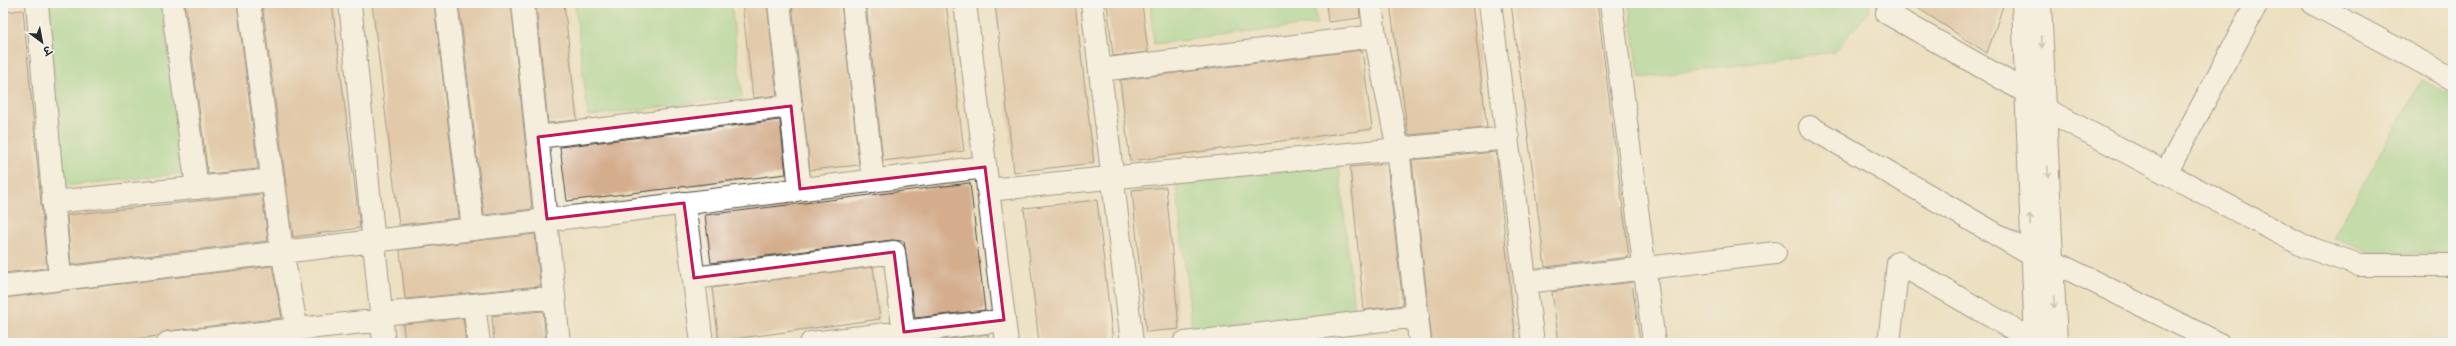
<svg xmlns="http://www.w3.org/2000/svg" width="2456" height="346" font-family="'Gochi Hand','Playpen Sans Deva',sans-serif">
  <style>
    .green { fill: #93d68f; stroke: #5f805d }
    .lines { fill: none; stroke-linecap: round; stroke-linejoin: round }
    .stream { stroke: #5ec5da; stroke-width: 5.5 }
    .building { fill: #d4ad8d }
    .minor-casing { stroke: #484642; stroke-width: 24 }
    .minor { stroke: #fff; stroke-width: 22 }
    .oneway { stroke: #a0a0a0 }
    .marked { fill: none; stroke: #c2185b; stroke-width: 3; stroke-linejoin: round }
  </style>
  <rect width="100%" height="100%" fill="#f6f6f2"/>
  <filter id="ink" filterUnits="userSpaceOnUse"><feTurbulence type="fractalNoise" baseFrequency=".025" numOctaves="2"/><feDisplacementMap in="SourceGraphic" scale="8" xChannelSelector="R" yChannelSelector="G"/><feConvolveMatrix kernelMatrix="1 2 1 2 8 2 1 2 1" color-interpolation-filters="sRGB"/></filter>
  <filter id="wash" filterUnits="userSpaceOnUse"><feTurbulence type="fractalNoise" baseFrequency=".012" numOctaves="4" result="noise"/><feDisplacementMap in="SourceGraphic" scale="16" xChannelSelector="R" yChannelSelector="G"/><feGaussianBlur stdDeviation="0.9" result="paint"/><feColorMatrix in="noise" values="0 0 0 0 0 0 0 0 0 0 0 0 0 0 0 0 0 1.4 0 .05"/><feComposite in="paint" operator="in"/></filter>
  <g filter="url(#wash)">
    <rect width="100%" height="100%" fill="#ede0c1"/>
    <!-- green -->
    <path class="green" d="M48 3H161L185 173 64 186Z
      M575 3H731L742 97 588 116Z
      M1150 3H1314L1317 24 1154 44Z
      M1629 3H1869V12L1834 52 1640 78Z
      M2422 80 2453 96V253H2371L2333 238Z
      M1339 165 1354 311 1192 329 1176 183Z"/>
    <g class="lines">
      <!-- stream -->
      <path class="stream" d="M2380 343H2453"/>
    </g>
    <g id="blocks">
      <!-- building -->
      <path class="building" d="M185 3H237L258 169 208 174Z
        M262 3H332L360 228 293 237Z
        M372 3H434L459 218 399 225Z
        M459 3H511L532 209 484 215Z
        M536 3H564L577 120 548 123Z
        M742 3H767L777 95 753 98Z
        M792 3H841L859 165 810 170Z
        M866 3H946L964 151 883 161Z
        M995 3H1075L1094 163 1014 172Z
        M1107 3H1142L1148 52 1113 56Z
        M1326 3H1359L1360 18 1328 22Z
        M1390 3H1472L1487 128 1408 135Z
        M1511 3H1597L1629 257 1545 267Z
        M1910 3H2004L1987 53Z
        M23 10 47 268 3 273V12Z
        M1362 50 1372 129 1130 161 1120 80Z
        M780 120 786 174 567 201 560 147Z
        M1496 152 1516 343H1432L1412 160Z
        M1387 164 1403 305 1364 310 1350 167Z
        M970 183 985 310 915 318 904 241 892 240 711 263 705 215Z
        M1166 187 1179 329 1146 332 1132 190Z
        M262 194 268 241 71 265 67 215Z
        M1097 200 1113 343H1039L1024 208Z
        M535 234 540 286 405 299 400 250Z
        M272 266 282 318 167 331 158 336 104 343H5L3 298Z
        M873 267 880 319 719 341 712 288Z
        M1632 282 1640 343H1559L1552 292Z
        M543 311 546 343H494L492 316Z
        M463 318 466 343H405L403 324Z
        M988 334 989 343H917Z"/>
    </g>
  </g>
  <g filter="url(#ink)">
    <use href="#blocks" fill-opacity="0" stroke="#484642" stroke-width="1"/>
    <g class="lines">
      <defs>
        <path id="minor" d="M37 3 60 279
          M172 3 197 188
          M249 3 282 251 297 330
          M350 3 384 343
          M446 3 473 228
          M523 3 559 343
          M779 3 800 189
          M853 3 873 181
          M965 3 1007 343
          M1092 3 1132 343
          M1371 3 1375 36 1398 149 1420 343
          M1490 3 1533 343
          M1611 3 1654 343
          M2023 3 2036 343
          M2040 3 2056 343
          M2312 3 2453 79
          M1887 13 2026 92 2045 109 2304 246 2359 265H2453
          M1100 70 1375 36
          M1810 127 2032 255
          M538 137 791 106
          M2166 173 2257 3
          M988 190 1508 138
          M53 202 273 180
          M684 203 702 343
          M2052 261 2218 343
          M694 278 894 252 905 343
          M1526 282 1775 253
          M3 286 985 167
          M474 305 479 343
          M381 314 554 297
          M168 343 382 320
          M811 343 1004 320
          M1184 343 1418 316
          M1889 343 1898 263 2036 342"/>
      </defs>
      <!-- minor casing -->
      <use href="#minor" class="minor-casing"/>
      <!-- minor -->
      <use href="#minor" class="minor"/>
    </g>
    <!-- one-way arrows -->
    <defs><path id="oneway-shaft" d="M-6 0H5M1.5-3L5.5 0L1.5 3" fill="none" stroke-width="1.6" stroke-linecap="round" stroke-linejoin="round"/></defs>
    <g class="oneway">
      <use href="#oneway-shaft" transform="translate(2042 42) rotate(87)"/>
      <use href="#oneway-shaft" transform="translate(2048 172) rotate(87)"/>
      <use href="#oneway-shaft" transform="translate(2030 220) rotate(-92)"/>
      <use href="#oneway-shaft" transform="translate(2054 302) rotate(87)"/>
    </g>
  </g>
  <!-- marked area -->
  <path d="M0 0H2456V346H0ZM791 106 800 189 985 167 1004 320 904 332 894 252 694 278 684 203 547 219 538 137Z" fill="#ede0c1" fill-opacity=".55" fill-rule="evenodd"/>
  <path class="marked" d="M791 106 800 189 985 167 1004 320 904 332 894 252 694 278 684 203 547 219 538 137Z"/>
  <!-- margin -->
  <rect width="2456" height="346" fill="none" stroke="#f6f6f2" stroke-width="16"/>
  <!-- north arrow -->
  <g transform="translate(42 42) rotate(148)" stroke="#f6f6f2" stroke-width="3" paint-order="stroke">
  <path d="M0-3L7 15L0 10L-7 15Z" fill="#2b2b2b"/>
  <text y="-6" font-size="11" font-weight="bold" text-anchor="middle" fill="#2b2b2b">उ</text>
  </g>
</svg>
